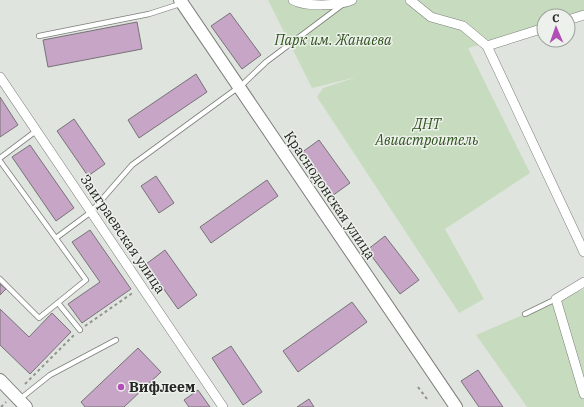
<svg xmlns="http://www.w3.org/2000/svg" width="584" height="407" font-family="'IBM Plex Serif',serif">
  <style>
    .green { fill: #c7dcbf }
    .building { fill: #c6a5c6; stroke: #777377 }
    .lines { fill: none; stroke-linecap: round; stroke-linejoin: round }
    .service-casing { stroke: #7c7f7a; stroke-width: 6 }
    .minor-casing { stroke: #7c7f7a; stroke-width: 10 }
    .tertiary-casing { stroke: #7c7f7a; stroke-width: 14 }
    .path { stroke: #91938f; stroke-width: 2; stroke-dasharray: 3 3; stroke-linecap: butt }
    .service { stroke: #fff; stroke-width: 4.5 }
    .minor { stroke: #fff; stroke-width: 9 }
    .tertiary { stroke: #fff; stroke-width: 12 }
    .poi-dot { fill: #b14fb6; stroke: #edf1eb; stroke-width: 1.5 }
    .labels { text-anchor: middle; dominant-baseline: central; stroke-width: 3; stroke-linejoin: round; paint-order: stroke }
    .park-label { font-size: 14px; font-style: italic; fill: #2e511d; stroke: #edf1eb }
    .street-label { font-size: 14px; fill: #252624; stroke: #edf1eb }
    .poi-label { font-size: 14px; font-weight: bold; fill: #252624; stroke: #edf1eb; text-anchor: start }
  </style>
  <rect width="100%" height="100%" fill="#e0e4de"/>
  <!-- green -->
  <path class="green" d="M268 0H584V18L544 16V28L468 48 530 173 445 229 484 299 459 313 317 97 323 88 357 77 312 88Z
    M584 289V407H527L476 335Z"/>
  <!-- building -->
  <path class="building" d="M230 13 261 55 242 69 211 26Z
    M137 22 142 49 48 67 43 40Z
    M196 74 207 92 139 138 128 120Z
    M0 97 18 125 0 137Z
    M74 119 105 164 88 176 57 131Z
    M319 140 350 183 332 196 301 153Z
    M30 145 74 208 56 221 12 157Z
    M156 176 174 203 159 213 141 186Z
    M267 180 278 196 211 243 200 227Z
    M90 230 131 289 82 323 68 304 100 282 72 242Z
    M385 236 419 280 400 294 367 250Z
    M165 250 197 295 178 309 146 264Z
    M0 284 6 289 0 295Z
    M352 302 367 322 298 372 283 351Z
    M0 309 29 337 52 313 71 332 30 374 0 345Z
    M231 346 262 392 243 405 212 358Z
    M138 348 161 372 124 407H85L81 402Z
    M478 370 503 407H479L461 381Z
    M198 390 210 407H189L184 400Z
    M309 399 314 407H297Z"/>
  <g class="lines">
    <defs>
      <path id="service" d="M39 36 149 14 180 4
        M0 158 36 131
        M0 161 86 280 39 318 0 279
        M56 238 91 212 132 165 243 84 266 62 342 5
        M58 303 80 330
        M525 314 556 299
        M20 399 50 375 116 340"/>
      <path id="minor" d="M293 0C305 7 339 6 352 0
        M410 0 431 17 463 26 487 46 544 28
        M568 20 584 15
        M487 46 584 252
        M0 77 223 407
        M584 282 556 299 584 394"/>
      <path id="tertiary" d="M180 0 456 407
        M0 380 26 407"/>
    </defs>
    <!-- service casing -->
    <use href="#service" class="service-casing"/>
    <!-- minor casing -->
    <use href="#minor" class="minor-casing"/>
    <!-- tertiary casing -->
    <use href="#tertiary" class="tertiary-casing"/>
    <!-- path -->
    <path class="path" d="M85 326 134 292
      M25 384 74 335
      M418 387 427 399
      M1 407 6 402"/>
    <!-- service -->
    <use href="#service" class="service"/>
    <!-- minor -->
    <use href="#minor" class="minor"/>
    <!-- tertiary -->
    <use href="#tertiary" class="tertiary"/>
  </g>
  <!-- markers -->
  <circle class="poi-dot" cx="121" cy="387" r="4"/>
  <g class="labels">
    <!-- park labels -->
    <g class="park-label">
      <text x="333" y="40">Парк им. Жанаева</text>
      <text x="427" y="124">ДНТ<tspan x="427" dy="16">Авиастроитель</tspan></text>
    </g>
    <!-- street labels -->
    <g class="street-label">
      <text transform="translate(330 195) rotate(56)">Краснодонская улица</text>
      <text transform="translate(123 234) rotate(56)">Заиграевская улица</text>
    </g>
    <!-- poi labels -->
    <g class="poi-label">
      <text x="129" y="387">Вифлеем</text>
    </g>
  </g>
  <!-- north arrow -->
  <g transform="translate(556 28) rotate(358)"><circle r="19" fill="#edf1eb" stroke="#9da09b"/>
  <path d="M0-3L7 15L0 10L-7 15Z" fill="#b14fb6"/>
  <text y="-6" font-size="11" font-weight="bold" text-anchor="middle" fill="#252624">С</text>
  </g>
</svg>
